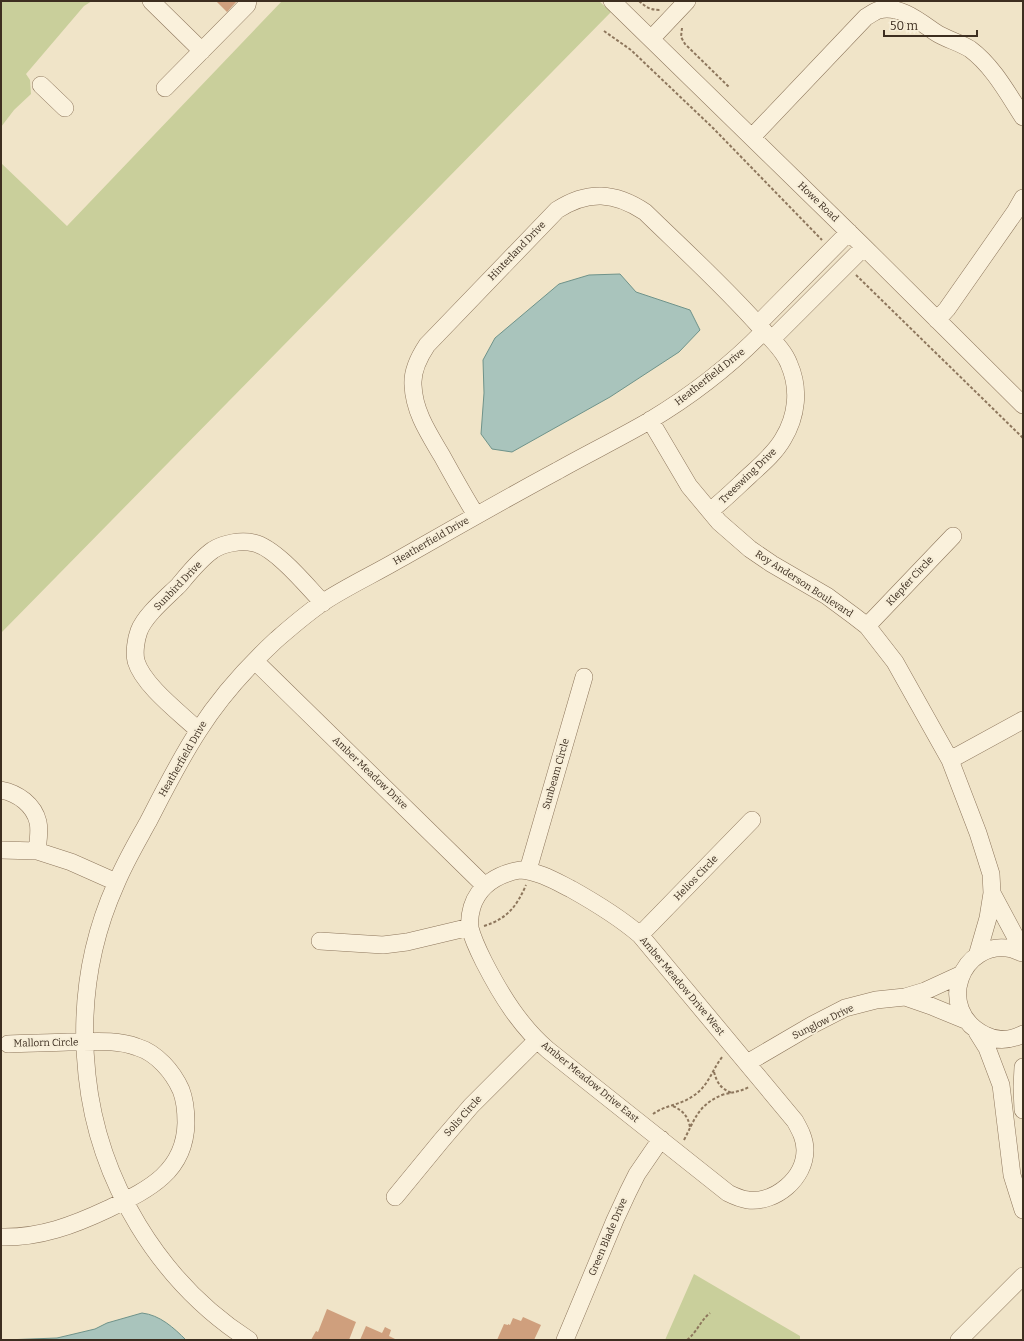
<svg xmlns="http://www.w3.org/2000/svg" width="1024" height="1341" font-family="Bitter,serif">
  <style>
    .green { fill: #c9cf9b }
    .water { fill: #a9c4bc; stroke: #6f938a }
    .building { fill: #cf9f7d }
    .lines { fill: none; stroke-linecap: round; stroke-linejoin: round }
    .minor-casing { stroke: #8d765c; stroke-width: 18 }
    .path { stroke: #8d765c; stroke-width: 2; stroke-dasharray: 3 2; stroke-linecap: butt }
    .minor { stroke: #faf1dc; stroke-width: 17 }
    .labels { text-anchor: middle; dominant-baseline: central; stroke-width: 4; stroke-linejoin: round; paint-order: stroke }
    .street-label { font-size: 10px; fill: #3d2e20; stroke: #f7eed8 }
  </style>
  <rect width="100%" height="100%" fill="#f0e4c8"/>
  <!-- green -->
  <path class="green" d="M1 1H92L84 6 26 74 30 80 31 94 14 110 1 127Z
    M282 1H599L611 12 1 633V163L67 226Z
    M694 1274 800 1336V1340H665Z"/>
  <!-- water -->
  <path class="water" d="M620 274 636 292 690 310 700 330 679 352 610 397 512 452 492 449 481 434 484 393 483 360 495 338 559 284 589 275Z
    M142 1313C160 1315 174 1328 186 1340H4L57 1338 95 1329 107 1323Z"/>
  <!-- building -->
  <path class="building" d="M216 1H237L227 12Z
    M327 1309 356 1322 349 1340H311L316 1331 318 1332Z
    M523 1317 541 1325 534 1340H497L504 1324 508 1325V1324L510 1325 513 1318 521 1321Z
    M366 1326 382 1333 385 1327 391 1330 389 1336 397 1340H360Z"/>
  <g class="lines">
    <defs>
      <path id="minor" d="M151 1 202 51
        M612 1 864 247 1023 405
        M651 39 687 1
        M41 85 65 108
        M165 88 247 5 248 1
        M752 137 866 17C870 15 875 11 879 10 900 5 919 21 935 32 945 39 959 42 970 49 993 66 1008 94 1023 117
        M937 320 947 309 1015 212 1023 198
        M758 324 849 232
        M772 339 864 247
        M650 420 689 486 719 522 750 549 772 564 827 596 854 616 867 626 895 662 950 760 978 833 991 874 992 893 988 918 977 956
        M476 515C464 496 453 476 442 456 429 434 414 412 413 385 412 371 419 357 427 345L557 210C588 190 615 192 645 212 684 250 725 287 761 328 771 339 784 350 789 364 800 389 797 416 783 439 775 453 762 464 750 475 737 487 724 500 710 511
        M867 626 953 536
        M255 661 485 886
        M198 730C180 713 143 685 136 661 134 652 136 639 139 631 145 615 167 597 179 585 189 573 200 559 213 550 224 543 241 540 254 543 276 548 307 586 323 603
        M950 760 1023 720
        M1 790C18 793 34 805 38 822 40 831 38 842 37 851
        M1 850 37 851 71 862 116 882
        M520 870C538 871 555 881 571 889 596 903 619 917 640 935L795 1121C800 1130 805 1139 805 1150 805 1178 776 1203 748 1200 741 1199 734 1196 728 1193L548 1050C520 1026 501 995 484 962 479 952 473 940 470 928 469 921 470 914 472 907 479 885 498 874 520 870Z
        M528 870 584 677
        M992 893 1023 951
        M640 935 752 820
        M320 941 383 945 407 942 470 927
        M1023 953C1019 952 1015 950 1012 949 961 938 934 1010 985 1035 998 1042 1011 1040 1023 1034
        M905 997 931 1006 965 1020
        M977 1032 987 1048 1001 1085 1012 1175 1023 1210
        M747 1063 812 1025 845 1008 876 1000 905 997 925 991 962 974
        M1023 1067 1022 1087 1023 1110
        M395 1197 441 1141 471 1106 537 1040
        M1 1237C40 1238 74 1225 108 1209 147 1190 185 1173 186 1123 186 1112 185 1100 181 1090 173 1072 157 1053 137 1047 115 1039 91 1042 68 1042 48 1043 28 1043 8 1044
        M249 1340C159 1282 98 1181 87 1075 80 1010 89 944 116 884 125 862 137 842 148 822 164 791 180 759 199 730 220 697 247 667 276 640 291 627 308 612 325 601 348 586 374 574 398 560 451 530 503 500 557 471 587 454 618 439 649 421 691 396 730 366 764 331
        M565 1340 615 1220 628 1192 637 1174 661 1139
        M959 1340 1023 1276"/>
    </defs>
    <!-- minor casing -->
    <use href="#minor" class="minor-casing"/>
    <!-- path -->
    <path class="path" d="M639 1C646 7 650 10 660 10
      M682 28 681 37 685 44 729 87
      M604 31 631 50 713 128 822 240
      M856 275 1023 438
      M484 926C507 919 517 906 526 885
      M714 1072C717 1083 721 1089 732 1093
      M673 1106C683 1111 688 1116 690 1127
      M653 1114C665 1105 681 1105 693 1096 709 1086 712 1069 723 1056
      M684 1140C695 1119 698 1105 722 1095 732 1092 740 1092 749 1087
      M687 1340C698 1331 700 1321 710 1313"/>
    <!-- minor -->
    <use href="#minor" class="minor"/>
  </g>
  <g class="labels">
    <!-- street labels -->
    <g class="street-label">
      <text transform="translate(818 202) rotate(44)">Howe Road</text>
      <text transform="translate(517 251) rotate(-46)">Hinterland Drive</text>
      <text transform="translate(710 377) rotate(-38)">Heatherfield Drive</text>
      <text transform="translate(748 476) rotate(-44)">Treeswing Drive</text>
      <text transform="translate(431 541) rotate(-30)">Heatherfield Drive</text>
      <text transform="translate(910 581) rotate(-47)">Klepfer Circle</text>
      <text transform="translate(804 584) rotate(33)">Roy Anderson Boulevard</text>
      <text transform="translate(178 586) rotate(-46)">Sunbird Drive</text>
      <text transform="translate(183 759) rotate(-60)">Heatherfield Drive</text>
      <text transform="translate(370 773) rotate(44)">Amber Meadow Drive</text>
      <text transform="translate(556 774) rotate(-74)">Sunbeam Circle</text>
      <text transform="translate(696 878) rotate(-46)">Helios Circle</text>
      <text transform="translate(682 986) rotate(50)">Amber Meadow Drive West</text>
      <text transform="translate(823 1022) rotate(-26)">Sunglow Drive</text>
      <text transform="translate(46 1043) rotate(-1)">Mallorn Circle</text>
      <text transform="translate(590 1082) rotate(39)">Amber Meadow Drive East</text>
      <text transform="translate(463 1116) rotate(-48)">Solis Circle</text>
      <text transform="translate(608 1237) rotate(-67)">Green Blade Drive</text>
    </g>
  </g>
  <!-- border -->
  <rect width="1024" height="1341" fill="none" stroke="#3d2e20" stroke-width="4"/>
  <!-- scale -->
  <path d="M884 30v6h93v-6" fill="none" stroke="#3d2e20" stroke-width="2"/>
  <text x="890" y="30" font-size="12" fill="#3d2e20" stroke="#f7eed8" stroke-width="3" paint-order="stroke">50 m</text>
</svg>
